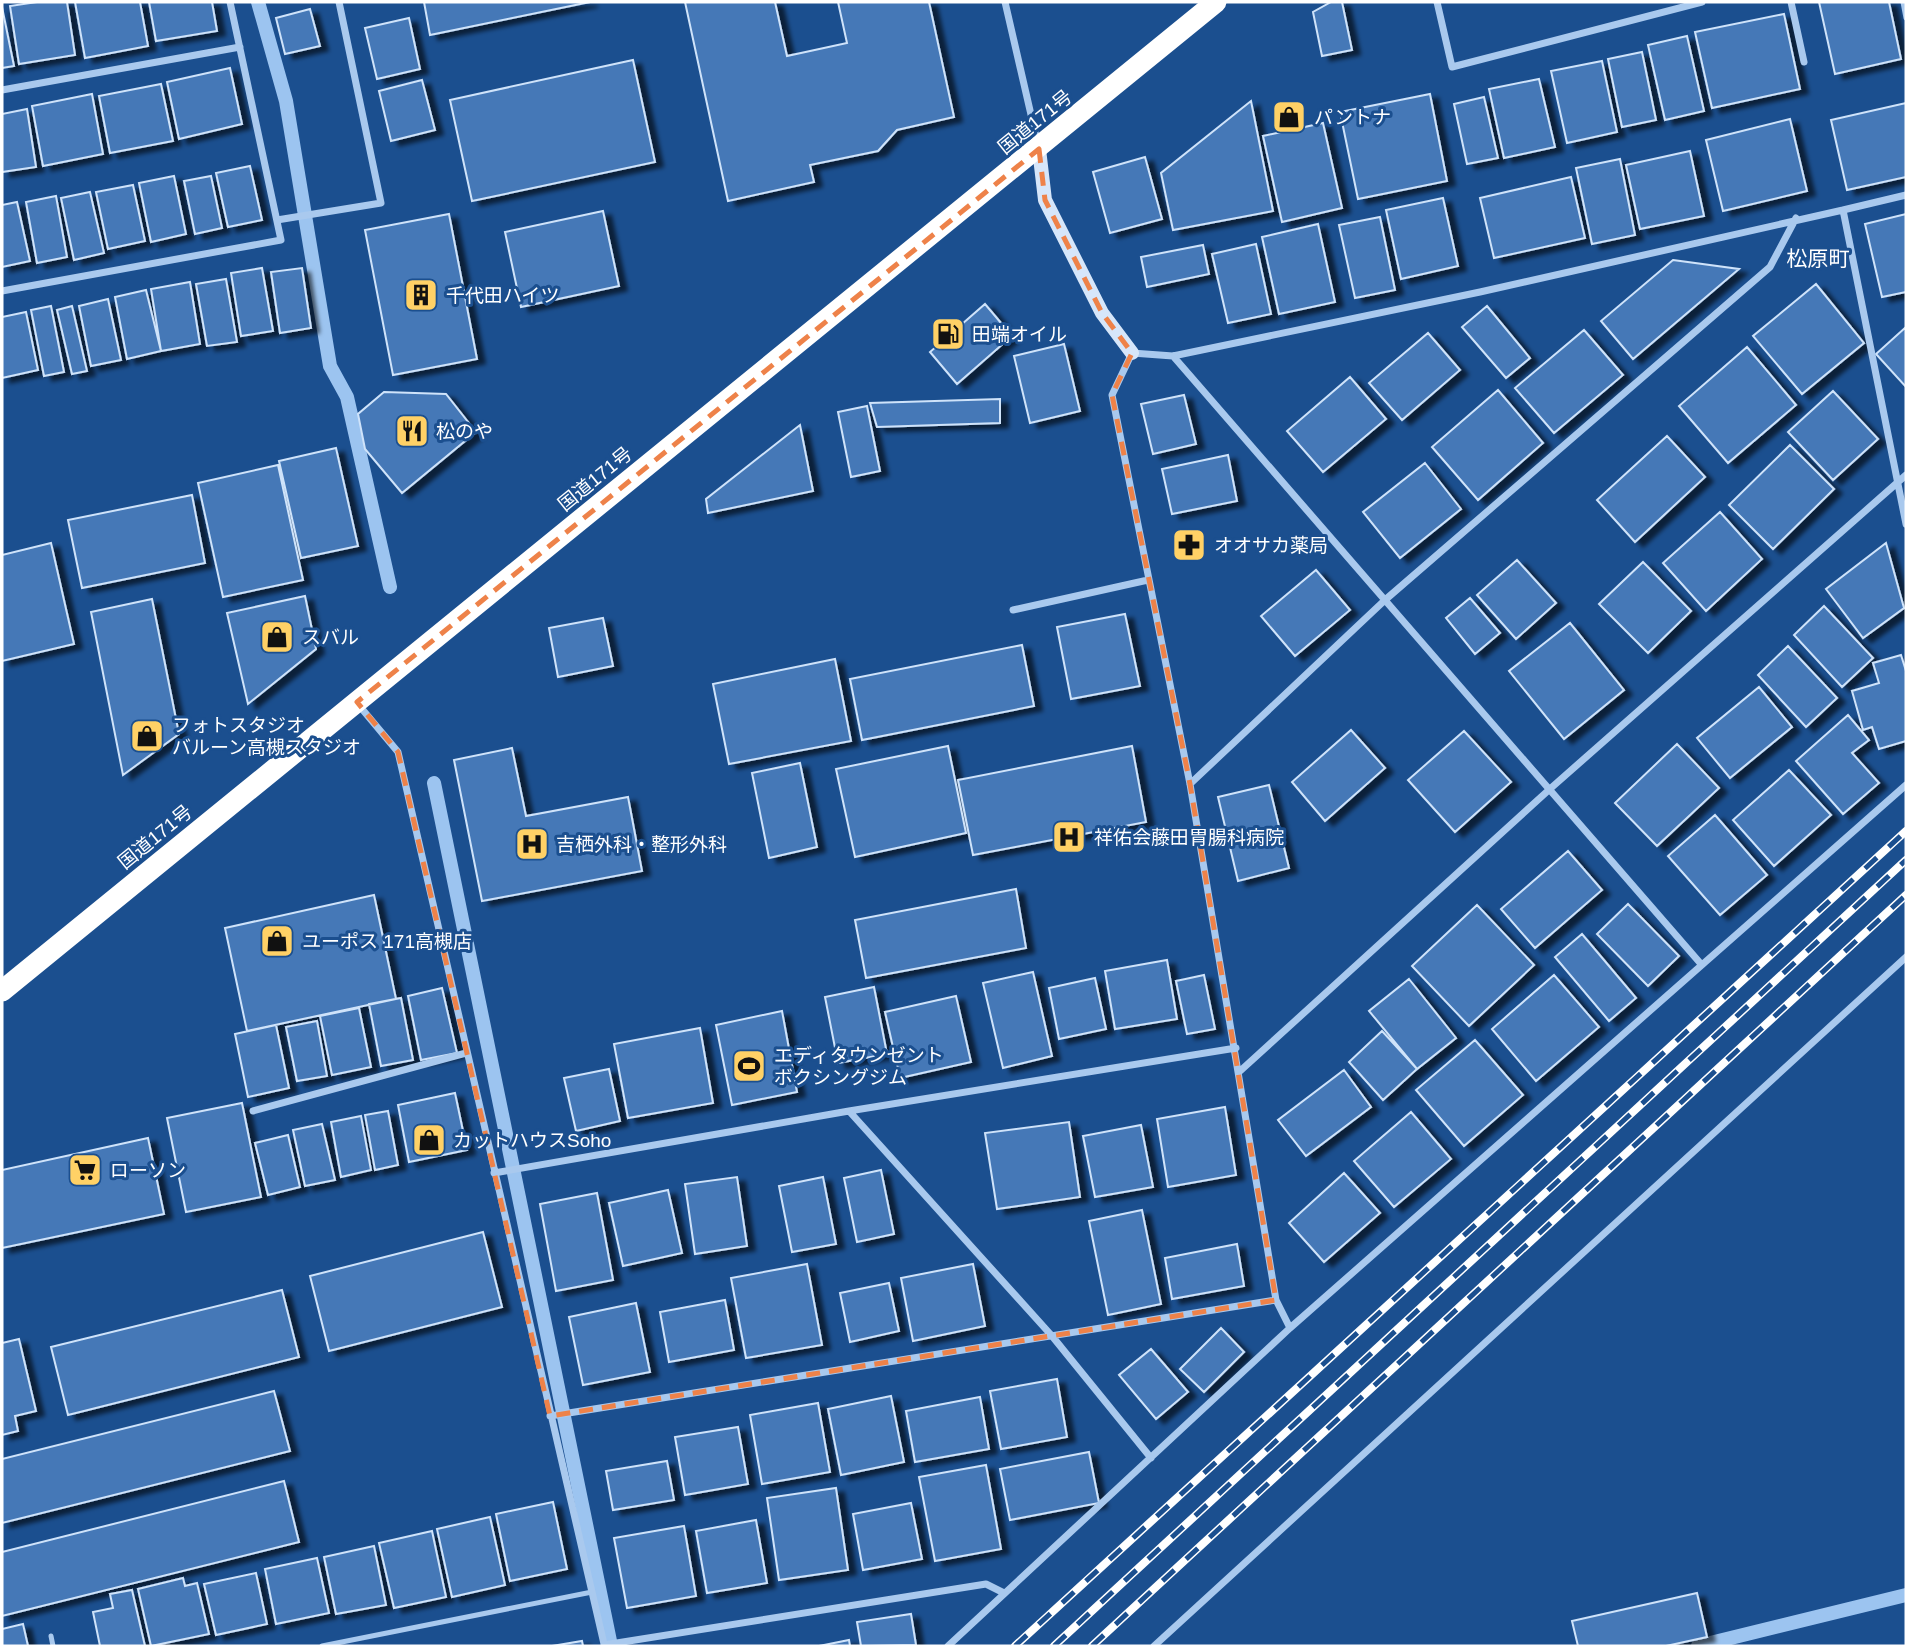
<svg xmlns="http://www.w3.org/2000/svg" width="1908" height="1648" font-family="Arial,'Noto Sans JP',sans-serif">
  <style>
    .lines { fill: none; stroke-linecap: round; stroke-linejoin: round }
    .stream { stroke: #9cc4f0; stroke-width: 14 }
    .building { fill: #4478b7; stroke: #cfe3fa; stroke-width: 2; filter: url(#shadow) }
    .lane { stroke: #a9c9ee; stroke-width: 5 }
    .street { stroke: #a9c9ee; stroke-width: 7 }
    .secondary { stroke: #d6e6fa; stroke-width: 14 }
    .highway { stroke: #fff; stroke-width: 21 }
    .rail-casing { stroke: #fff; stroke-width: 8 }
    .rail { stroke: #1b4f8f; stroke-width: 5; stroke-dasharray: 16; stroke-linecap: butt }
    .marked { fill: none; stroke: #ee8249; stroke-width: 5; stroke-dasharray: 14 9; stroke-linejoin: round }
    .labels { text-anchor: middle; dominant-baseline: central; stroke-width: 6; stroke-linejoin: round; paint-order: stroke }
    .poi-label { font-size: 19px; fill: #fff; stroke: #1b4f8f; text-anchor: start }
    .street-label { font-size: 19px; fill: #fff; stroke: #1b4f8f }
    .neighbourhood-label { font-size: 21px; fill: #fff; stroke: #1b4f8f }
  </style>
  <defs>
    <filter id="shadow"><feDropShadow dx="8" dy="4.5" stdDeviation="2" flood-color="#0009"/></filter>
  </defs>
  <rect width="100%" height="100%" fill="#1b4f8f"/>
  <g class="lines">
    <!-- stream -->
    <path class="stream" d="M258 2 286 101 330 366 347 397 390 587
      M434 783 611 1646
      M1698 1646 1906 1595"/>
  </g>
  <!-- building -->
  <path class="building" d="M37 2H67L75 55 19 64 10 6Z
    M75 2H140L148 46 85 58Z
    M149 2H212L217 31 156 41Z
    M424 2H590L430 35Z
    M685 2H775L787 56 847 43 838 2H929L954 117 897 130 878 151 810 165 814 182 728 201Z
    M1331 2H1342L1352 50 1322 56 1313 12Z
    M1819 2H1889L1901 59 1835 74Z
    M2 7 14 66 2 68Z
    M310 9 320 46 285 54 276 18Z
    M1784 14 1800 89 1712 108 1695 32Z
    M409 18 420 69 377 79 365 28Z
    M1687 36 1704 111 1665 120 1648 45Z
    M1642 52 1656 120 1622 127 1608 59Z
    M633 60 655 162 472 201 450 100Z
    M1602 61 1617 132 1567 143 1551 71Z
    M230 68 242 124 179 139 167 82Z
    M1539 79 1555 147 1504 158 1489 89Z
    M422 80 435 130 391 141 379 91Z
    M161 84 173 141 110 153 99 96Z
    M92 94 103 154 43 166 32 106Z
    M1430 94 1447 181 1358 199 1340 112Z
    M1484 97 1498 158 1467 164 1454 104Z
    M1251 101 1273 211 1173 230 1161 173Z
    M1906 103V177L1847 190 1831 120Z
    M27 109 36 167 2 172V114Z
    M1790 119 1807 191 1723 211 1706 140Z
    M1323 123 1342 208 1282 222 1263 136Z
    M1690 151 1704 216 1640 229 1626 165Z
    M1145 157 1162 219 1110 233 1093 172Z
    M1620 159 1635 235 1592 244 1576 168Z
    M250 166 262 220 228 227 216 173Z
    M174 176 186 234 151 242 139 183Z
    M211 176 222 228 195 234 184 181Z
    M1571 177 1585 238 1494 258 1480 198Z
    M133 185 145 241 108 249 96 192Z
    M90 192 104 253 74 260 61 198Z
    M56 196 67 257 37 263 26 202Z
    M1443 198 1458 266 1401 279 1386 210Z
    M17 202 30 261 2 267V205Z
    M603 211 619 286 521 307 505 232Z
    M449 214 477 359 393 375 365 230Z
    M1906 214V292L1882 297 1865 224Z
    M1380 217 1395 290 1355 298 1339 225Z
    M1318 224 1335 302 1279 314 1262 237Z
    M1256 244 1271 314 1228 323 1212 254Z
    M1203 245 1209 274 1147 287 1141 257Z
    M1673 260 1739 269 1633 359 1601 321Z
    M262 268 273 331 241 336 231 273Z
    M302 268 311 328 280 333 271 272Z
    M226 279 237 342 207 346 196 284Z
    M190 282 200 344 161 351 151 289Z
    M1816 284 1864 343 1802 394 1753 336Z
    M146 290 161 351 127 359 115 297Z
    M108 299 121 360 91 366 79 306Z
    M985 304 1012 336 957 384 930 352Z
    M51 306 64 372 44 376 31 310Z
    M72 306 87 371 72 374 57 310Z
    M1487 306 1530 358 1506 378 1462 327Z
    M26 312 38 370 2 378V317Z
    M1906 327V387L1876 354Z
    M1584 330 1623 375 1554 433 1515 388Z
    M1428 333 1460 370 1402 420 1369 383Z
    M1064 344 1080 411 1030 423 1014 356Z
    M1747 347 1796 405 1728 463 1679 406Z
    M1350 377 1386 419 1323 472 1287 431Z
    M1498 390 1543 443 1478 500 1432 447Z
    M1833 391 1878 439 1833 480 1788 432Z
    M384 392 446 394 476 432 402 493 365 449 358 414Z
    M1184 395 1196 444 1153 454 1141 404Z
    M1000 399V423L877 427 870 403Z
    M867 406 880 471 851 477 838 412Z
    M800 425 813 491 708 513 706 499Z
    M1667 436 1705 477 1635 542 1597 500Z
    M1790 445 1834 489 1773 549 1729 505Z
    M336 448 358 546 301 558 279 461Z
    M1228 455 1237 501 1172 514 1162 469Z
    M1425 463 1461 509 1400 558 1363 512Z
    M278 465 303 580 223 597 198 483Z
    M192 495 205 563 82 588 68 520Z
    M1720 512 1762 559 1706 611 1663 563Z
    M51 543 74 644 2 661V555Z
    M1886 543 1904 608 1863 638 1826 589Z
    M1517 560 1556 603 1516 639 1477 595Z
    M1643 562 1691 611 1648 653 1599 604Z
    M1316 570 1350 610 1295 656 1261 616Z
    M305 596 316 649 248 704 227 613Z
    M1470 598 1500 633 1475 654 1446 618Z
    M152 599 179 734 123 775 91 612Z
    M1824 606 1873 658 1842 687 1794 635Z
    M1125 614 1140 686 1071 699 1057 627Z
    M603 618 613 666 558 677 549 628Z
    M1570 623 1624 690 1564 739 1509 671Z
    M1022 645 1034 706 862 740 850 679Z
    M1788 646 1837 698 1806 727 1758 675Z
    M1901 655 1906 671V741L1879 749 1872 727 1863 730 1852 691 1879 683 1873 663Z
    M835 659 851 741 729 764 713 684Z
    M1759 687 1792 727 1730 778 1697 738Z
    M1848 715 1869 740 1852 753 1879 783 1843 814 1796 761Z
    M1351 730 1385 768 1325 821 1292 782Z
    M1464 731 1511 782 1455 832 1408 780Z
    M1677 744 1719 788 1657 846 1615 803Z
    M948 746 966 833 855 857 836 769Z
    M1132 746 1146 822 973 855 958 780Z
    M512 748 526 816 628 797 642 871 482 901 454 760Z
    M800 763 817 847 769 858 752 773Z
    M1789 770 1831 815 1774 866 1733 820Z
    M1269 785 1289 868 1238 881 1218 797Z
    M1715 815 1767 875 1720 915 1668 856Z
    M1568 851 1602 890 1535 948 1501 909Z
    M1016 889 1026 948 866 978 855 920Z
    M374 895 396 999 247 1031 225 928Z
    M1628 904 1679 956 1648 986 1597 934Z
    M1477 905 1534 965 1469 1026 1412 966Z
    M1582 934 1636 998 1609 1021 1555 957Z
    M1167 960 1177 1019 1115 1029 1105 971Z
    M1033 972 1052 1056 1003 1068 983 983Z
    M1204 975 1215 1029 1187 1034 1176 981Z
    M1554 975 1599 1027 1536 1081 1492 1029Z
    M1095 978 1106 1029 1059 1039 1049 988Z
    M1409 979 1456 1038 1417 1069 1369 1011Z
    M874 987 887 1054 838 1063 825 997Z
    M442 988 457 1053 421 1060 408 996Z
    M956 996 971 1062 900 1078 885 1012Z
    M401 998 413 1060 381 1066 369 1004Z
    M359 1008 371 1067 332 1075 320 1016Z
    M782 1011 797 1092 732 1105 716 1025Z
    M317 1021 327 1076 297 1081 286 1027Z
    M276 1025 289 1088 248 1097 235 1034Z
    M700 1028 713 1103 628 1118 614 1044Z
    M1382 1031 1417 1069 1383 1100 1349 1062Z
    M1475 1040 1523 1095 1464 1146 1416 1090Z
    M609 1069 620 1121 576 1131 564 1078Z
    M1344 1070 1371 1107 1306 1156 1278 1120Z
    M455 1093 467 1150 409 1162 398 1105Z
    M242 1103 261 1197 186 1212 167 1118Z
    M1225 1107 1236 1175 1168 1187 1157 1119Z
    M388 1111 398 1165 375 1170 365 1115Z
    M1411 1112 1451 1159 1394 1207 1354 1161Z
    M361 1116 371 1170 341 1177 331 1122Z
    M1069 1122 1080 1197 997 1209 985 1133Z
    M322 1124 335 1180 305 1186 293 1130Z
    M1141 1125 1153 1187 1095 1197 1083 1136Z
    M288 1135 300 1187 268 1195 255 1143Z
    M148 1138 164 1214 2 1248V1170Z
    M881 1170 894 1234 857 1242 844 1178Z
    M1344 1173 1380 1213 1324 1262 1289 1223Z
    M737 1177 747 1246 695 1254 685 1184Z
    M823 1177 836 1244 792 1252 779 1186Z
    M668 1190 682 1253 623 1266 609 1203Z
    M597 1193 613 1280 556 1291 540 1204Z
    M1142 1210 1161 1304 1108 1315 1089 1221Z
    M483 1232 502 1307 329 1351 310 1276Z
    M1237 1244 1244 1286 1172 1299 1165 1258Z
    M807 1264 822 1345 746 1358 731 1278Z
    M973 1264 985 1326 913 1341 901 1278Z
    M889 1283 899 1331 850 1342 840 1293Z
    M282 1290 299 1357 68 1415 51 1347Z
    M725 1300 734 1350 669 1362 660 1312Z
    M636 1303 650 1372 583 1385 569 1317Z
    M1221 1328 1244 1352 1204 1392 1180 1369Z
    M19 1339 36 1411 15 1416 18 1431 2 1435V1343Z
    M1151 1349 1188 1392 1156 1419 1119 1375Z
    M1057 1379 1067 1437 1001 1449 990 1391Z
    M274 1391 290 1451 2 1523V1459Z
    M891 1396 904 1462 841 1475 828 1409Z
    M980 1397 989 1449 915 1462 906 1411Z
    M818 1403 830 1472 762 1484 750 1415Z
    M738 1427 748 1484 685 1495 675 1437Z
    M1089 1452 1099 1503 1010 1520 1000 1469Z
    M667 1461 674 1500 613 1510 606 1471Z
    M986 1465 1001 1549 935 1561 919 1477Z
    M284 1481 299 1542 2 1616V1552Z
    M836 1488 848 1570 779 1580 767 1498Z
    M553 1502 567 1569 510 1581 496 1514Z
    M911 1503 922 1559 863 1570 853 1514Z
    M490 1517 505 1585 452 1597 437 1529Z
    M756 1520 767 1583 707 1593 696 1531Z
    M684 1526 696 1596 627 1608 614 1538Z
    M432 1531 446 1597 394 1608 379 1543Z
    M374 1546 386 1605 336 1614 324 1557Z
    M317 1558 329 1613 276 1624 265 1569Z
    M256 1573 267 1624 216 1635 204 1584Z
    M183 1578 185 1586 197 1583 209 1634 151 1646 138 1589Z
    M132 1590 145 1646H100L93 1612 113 1608 110 1594Z
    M1697 1593 1707 1637 1666 1646H1578L1572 1621Z
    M911 1614 916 1645 861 1646 857 1622Z
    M23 1624 28 1646H2V1629Z
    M849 1640 850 1646H819Z
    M582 1641 583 1646H552Z"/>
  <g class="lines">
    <!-- lane -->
    <path class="lane" d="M1903 2 1906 18
      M51 1636 53 1646
      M322 1646 592 1592"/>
    <!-- street -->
    <path class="street" d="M1005 2 1038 145
      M1437 2 1452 67 1702 2
      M1791 2 1804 62
      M2 90 240 47
      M1843 210 1906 195
      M277 220 381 203 339 2
      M2 291 281 240 230 2
      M1173 356 1701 964
      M1013 610 1148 580
      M357 703 398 752 604 1644
      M1190 784 1385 600 1770 267 1796 218
      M1239 1072 1551 788 1906 475
      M253 1111 466 1053
      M849 1111 1236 1048
      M494 1173 849 1111 1052 1336 1151 1458
      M1276 1300 1190 784 1112 395 1132 353 1173 356 1480 292 1843 210 1906 524
      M550 1416 1276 1300 1290 1328
      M604 1645 986 1584 1004 1593
      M948 1646 1290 1328 1906 785
      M1154 1646 1906 957"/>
    <!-- secondary -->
    <path class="secondary" d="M1039 149 1045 200 1102 313 1132 353"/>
    <!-- highway -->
    <path class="highway" d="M2 991 1216 2"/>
    <defs>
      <path id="rail" d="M1015 1646 1906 831
        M1054 1646 1906 860
        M1092 1646 1906 895"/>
    </defs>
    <!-- rail casing -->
    <use href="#rail" class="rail-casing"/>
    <!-- rail -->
    <use href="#rail" class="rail"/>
  </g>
  <!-- marked area -->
  <path class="marked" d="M1039 149 1045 200 1102 313 1132 353 1112 395 1190 784 1276 1300 550 1416 398 752 357 702Z"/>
  <!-- icons -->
  <defs>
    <symbol id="shop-square" viewBox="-11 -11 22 22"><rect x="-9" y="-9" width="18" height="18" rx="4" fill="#ffd166" stroke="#1b4f8f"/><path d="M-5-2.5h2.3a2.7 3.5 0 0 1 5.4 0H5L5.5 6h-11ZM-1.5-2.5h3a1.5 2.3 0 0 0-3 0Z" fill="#111"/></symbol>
    <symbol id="building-square" viewBox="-11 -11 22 22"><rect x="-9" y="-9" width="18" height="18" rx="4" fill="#ffd166" stroke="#1b4f8f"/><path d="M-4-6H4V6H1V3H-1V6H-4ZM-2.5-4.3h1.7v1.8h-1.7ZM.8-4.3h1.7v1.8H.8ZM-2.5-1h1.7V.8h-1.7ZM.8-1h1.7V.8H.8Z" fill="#111"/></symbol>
    <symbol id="fuel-square" viewBox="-11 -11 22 22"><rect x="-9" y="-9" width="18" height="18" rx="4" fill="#ffd166" stroke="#1b4f8f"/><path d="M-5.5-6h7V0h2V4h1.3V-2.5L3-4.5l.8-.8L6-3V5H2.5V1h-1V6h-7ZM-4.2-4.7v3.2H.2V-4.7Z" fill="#111"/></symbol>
    <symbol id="restaurant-square" viewBox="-11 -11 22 22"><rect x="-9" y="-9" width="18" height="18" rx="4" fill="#ffd166" stroke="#1b4f8f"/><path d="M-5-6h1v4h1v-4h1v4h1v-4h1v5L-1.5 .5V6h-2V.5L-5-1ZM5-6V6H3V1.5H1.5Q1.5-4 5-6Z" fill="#111"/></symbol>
    <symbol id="pharmacy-square" viewBox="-11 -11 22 22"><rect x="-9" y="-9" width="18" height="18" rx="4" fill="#ffd166" stroke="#1b4f8f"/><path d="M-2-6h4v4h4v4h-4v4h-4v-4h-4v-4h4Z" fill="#111"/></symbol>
    <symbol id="hospital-square" viewBox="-11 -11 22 22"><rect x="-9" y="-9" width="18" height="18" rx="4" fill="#ffd166" stroke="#1b4f8f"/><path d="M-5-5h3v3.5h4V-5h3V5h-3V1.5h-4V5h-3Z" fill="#111"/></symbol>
    <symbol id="stadium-square" viewBox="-11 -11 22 22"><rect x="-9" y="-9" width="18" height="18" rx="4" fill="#ffd166" stroke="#1b4f8f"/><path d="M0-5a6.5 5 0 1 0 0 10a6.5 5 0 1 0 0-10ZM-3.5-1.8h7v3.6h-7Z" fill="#111"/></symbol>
    <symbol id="supermarket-square" viewBox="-11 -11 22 22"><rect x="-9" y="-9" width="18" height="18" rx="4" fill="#ffd166" stroke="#1b4f8f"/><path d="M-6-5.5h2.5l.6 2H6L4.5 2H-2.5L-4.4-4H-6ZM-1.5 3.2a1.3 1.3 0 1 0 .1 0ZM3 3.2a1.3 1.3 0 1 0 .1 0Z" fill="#111"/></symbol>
  </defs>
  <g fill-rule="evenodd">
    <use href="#shop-square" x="1270" y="98" width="38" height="38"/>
    <use href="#building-square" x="402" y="276" width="38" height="38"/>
    <use href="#fuel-square" x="929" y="315" width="38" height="38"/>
    <use href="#restaurant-square" x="393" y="412" width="38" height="38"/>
    <use href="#pharmacy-square" x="1170" y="526" width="38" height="38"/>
    <use href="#shop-square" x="258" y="618" width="38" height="38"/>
    <use href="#shop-square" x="128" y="717" width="38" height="38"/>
    <use href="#hospital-square" x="1050" y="818" width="38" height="38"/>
    <use href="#hospital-square" x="513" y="825" width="38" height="38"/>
    <use href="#shop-square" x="258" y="922" width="38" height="38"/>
    <use href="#stadium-square" x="730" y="1047" width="38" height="38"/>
    <use href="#shop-square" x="410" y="1121" width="38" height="38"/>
    <use href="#supermarket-square" x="66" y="1151" width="38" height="38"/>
  </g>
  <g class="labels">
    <!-- poi labels -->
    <g class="poi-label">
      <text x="1314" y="117">パントナ</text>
      <text x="446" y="295">千代田ハイツ</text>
      <text x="972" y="334">田端オイル</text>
      <text x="436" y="431">松のや</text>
      <text x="1214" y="545">オオサカ薬局</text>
      <text x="302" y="637">スバル</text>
      <text x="172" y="725">フォトスタジオ<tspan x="172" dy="22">バルーン高槻スタジオ</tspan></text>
      <text x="1094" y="837">祥佑会藤田胃腸科病院</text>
      <text x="556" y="844">吉栖外科・整形外科</text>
      <text x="302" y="941">ユーポス 171高槻店</text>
      <text x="774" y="1055">エディタウンゼント<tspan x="774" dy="22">ボクシングジム</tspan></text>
      <text x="453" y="1140">カットハウスSoho</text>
      <text x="110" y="1170">ローソン</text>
    </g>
    <!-- street labels -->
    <g class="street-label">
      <text transform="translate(1035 122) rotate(-39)">国道171号</text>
      <text transform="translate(595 479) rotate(-39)">国道171号</text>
      <text transform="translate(155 837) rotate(-39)">国道171号</text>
    </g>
    <!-- neighbourhood labels -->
    <g class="neighbourhood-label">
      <text x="1818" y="258">松原町</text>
    </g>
  </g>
  <!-- border -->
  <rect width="1908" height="1648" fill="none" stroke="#ffffff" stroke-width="7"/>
</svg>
